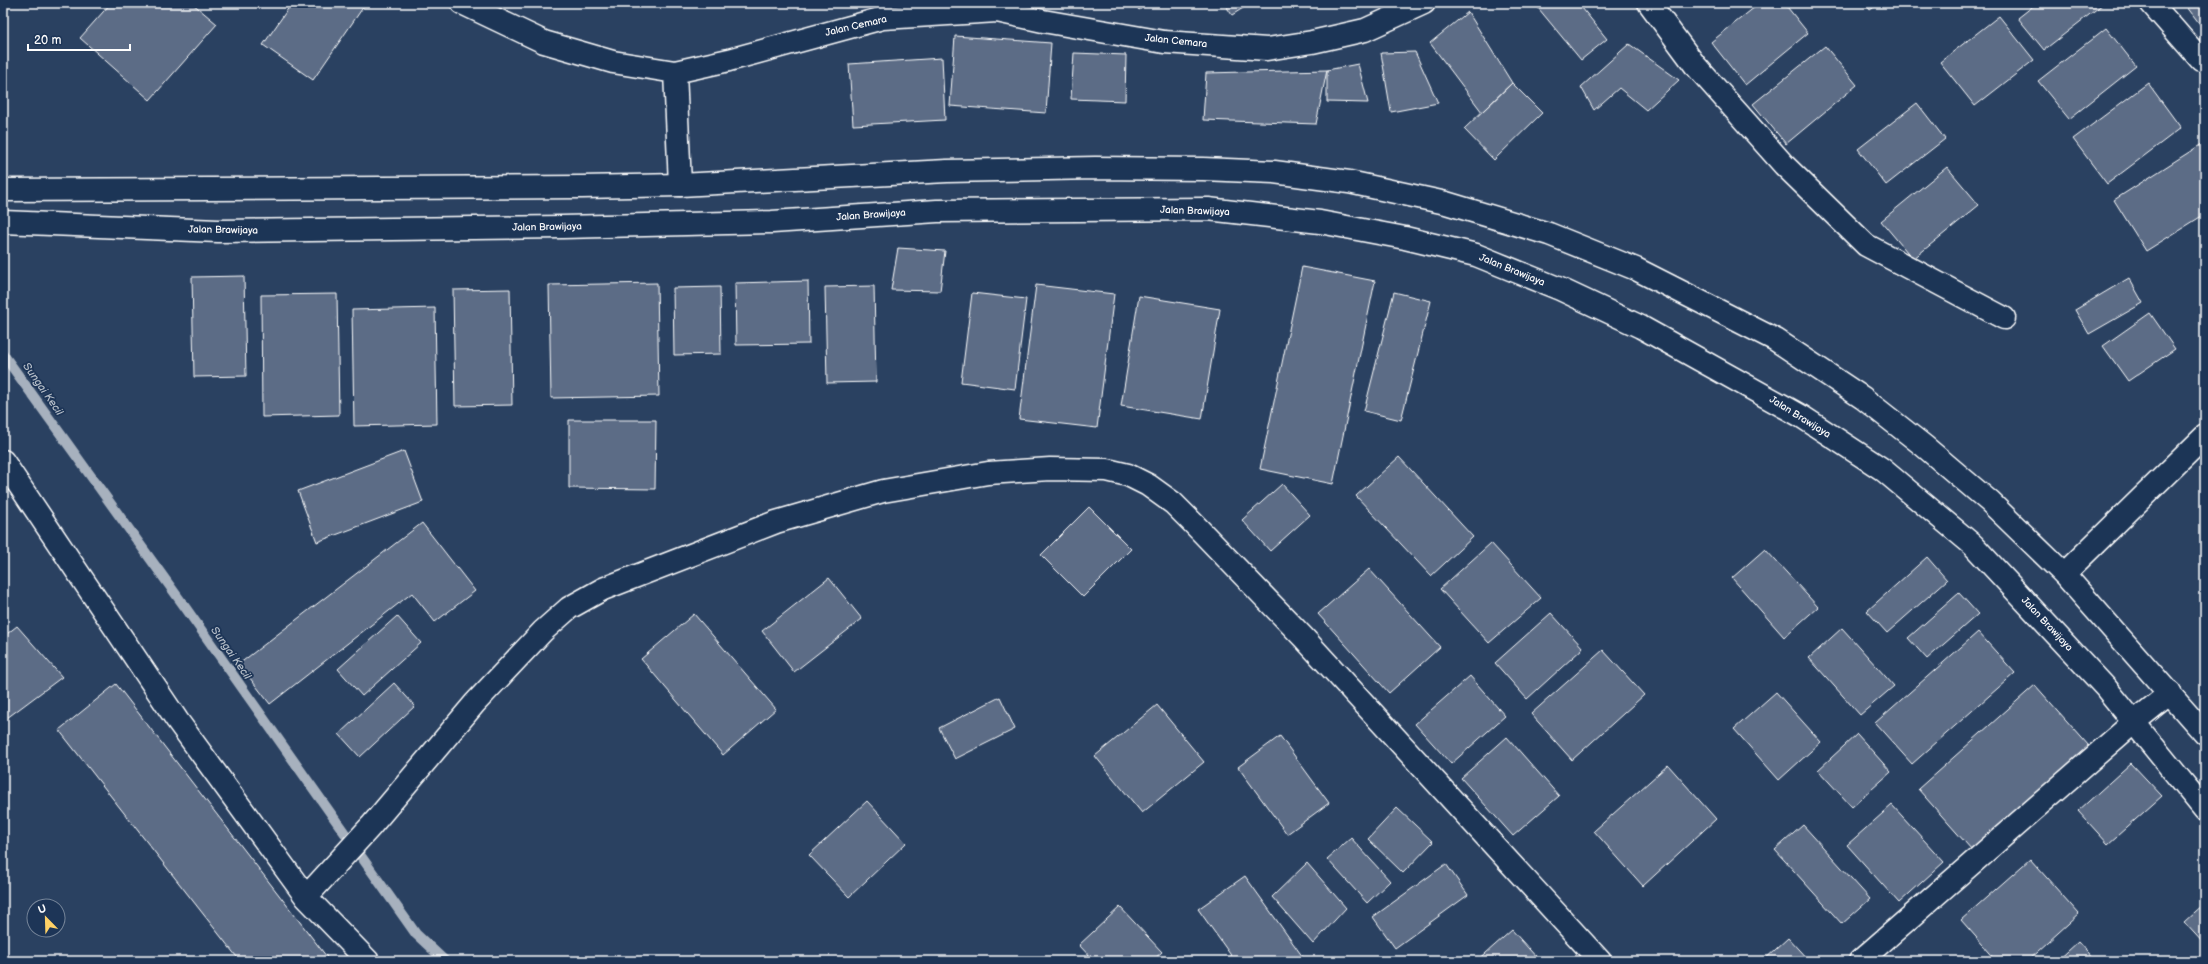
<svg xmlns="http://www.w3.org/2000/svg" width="2208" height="964" font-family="'Balsamiq Sans',sans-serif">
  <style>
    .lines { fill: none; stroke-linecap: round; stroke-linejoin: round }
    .stream { stroke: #a7b1be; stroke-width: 10 }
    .building { fill: #5b6c86; stroke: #fff }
    .minor-casing { stroke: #fff; stroke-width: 25 }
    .highway-casing { stroke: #fff; stroke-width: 25 }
    .minor { stroke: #1d3557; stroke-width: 22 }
    .highway { stroke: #1d3557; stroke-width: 22 }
    .labels { text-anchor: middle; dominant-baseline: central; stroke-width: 3.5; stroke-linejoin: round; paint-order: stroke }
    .street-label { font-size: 10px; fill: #fff; stroke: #1d3557 }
    .water-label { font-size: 11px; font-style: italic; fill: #b6bec8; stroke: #1d3557 }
  </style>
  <rect width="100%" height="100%" fill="#2a4161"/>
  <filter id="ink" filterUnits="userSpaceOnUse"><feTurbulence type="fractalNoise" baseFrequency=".025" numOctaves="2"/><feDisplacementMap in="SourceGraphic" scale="8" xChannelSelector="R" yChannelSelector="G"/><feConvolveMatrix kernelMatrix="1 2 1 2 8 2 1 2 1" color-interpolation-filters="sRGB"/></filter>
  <g filter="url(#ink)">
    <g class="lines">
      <!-- stream -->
      <path class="stream" d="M3 354 185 607 416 934 445 961"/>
    </g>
    <!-- building -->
    <path class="building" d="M111 3H192L217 24 150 100 80 38Z
      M292 3H360L364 6 313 80 263 45Z
      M1134 3H1149L1139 10Z
      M1224 3H1251L1232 15Z
      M1534 3H1578L1607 39 1581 60Z
      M1760 3H1784L1808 33 1745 85 1711 42Z
      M1865 3H1880L1870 10Z
      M2037 3H2102L2103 4 2044 50 2018 18Z
      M2184 3H2205V31Z
      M1468 12 1512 83 1482 112 1430 43Z
      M1999 16 2034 60 1975 106 1940 62Z
      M2106 28 2136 66 2069 119 2038 81Z
      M2205 35V58L2194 43Z
      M955 36 1051 43 1046 113 950 106Z
      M1629 44 1679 80 1646 110 1619 88 1594 110 1581 87Z
      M1825 46 1857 85 1786 144 1753 104Z
      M1415 52 1438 103 1391 112 1381 53Z
      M1074 53 1126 55 1125 101 1071 99Z
      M942 58 945 120 853 125 849 64Z
      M1358 64 1368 103 1327 102V70Z
      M1327 70 1316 124 1203 120 1206 73Z
      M1512 83 1542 113 1494 160 1464 129Z
      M2148 83 2181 128 2107 184 2073 139Z
      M1917 103 1945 139 1886 185 1858 149Z
      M2205 142V214L2146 251 2114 200Z
      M1947 167 1979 205 1913 259 1881 221Z
      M898 248 945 251 940 291 891 290Z
      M1302 267 1375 281 1333 484 1260 469Z
      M244 276 246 376 194 377 192 277Z
      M2129 278 2143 303 2089 334 2075 310Z
      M808 281 809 344 736 345 735 283Z
      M657 283 659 396 551 398 549 285Z
      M1036 285 1114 294 1097 428 1019 419Z
      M874 286 876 382 827 383 825 287Z
      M720 287 721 354 674 355 673 288Z
      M510 289 512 405 455 406 453 290Z
      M1394 292 1431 301 1401 420 1364 411Z
      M972 293 1026 299 1015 389 961 382Z
      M337 294 339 415 262 417 261 295Z
      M1139 296 1220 309 1202 419 1121 406Z
      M435 308 437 424 354 426 352 310Z
      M2150 313 2175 349 2128 381 2103 346Z
      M569 420H656L655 489 569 488Z
      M404 451 423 502 317 542 298 491Z
      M1399 457 1473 537 1431 576 1356 496Z
      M1282 484 1310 515 1270 551 1242 520Z
      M1089 507 1131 549 1083 597 1041 555Z
      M422 523 475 591 435 622 412 593 270 704 239 664Z
      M1491 543 1541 598 1489 643 1440 589Z
      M1765 549 1818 607 1784 637 1732 578Z
      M1927 557 1947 580 1887 633 1867 611Z
      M1369 569 1440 647 1389 693 1318 614Z
      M829 578 862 619 794 672 762 631Z
      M1959 593 1978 614 1927 659 1908 638Z
      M1551 613 1583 648 1527 699 1495 663Z
      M694 614 776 709 723 755 641 659Z
      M397 616 421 643 362 696 338 669Z
      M17 626 62 677 3 721V637Z
      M1842 628 1894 686 1860 715 1809 658Z
      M1978 632 2015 673 1912 764 1875 723Z
      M1603 650 1644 695 1572 760 1531 714Z
      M1470 676 1505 716 1451 764 1415 724Z
      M394 683 415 706 360 757 339 734Z
      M116 684 330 961H240L59 730Z
      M2035 685 2089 746 1972 850 1918 789Z
      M1776 692 1821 742 1779 780 1734 729Z
      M1000 697 1015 729 955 759 939 728Z
      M1157 705 1204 762 1142 813 1095 756Z
      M1857 734 1891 772 1852 807 1818 770Z
      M1280 736 1329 803 1287 834 1238 767Z
      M1507 737 1559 796 1513 836 1461 778Z
      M2131 763 2162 796 2108 844 2078 811Z
      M1668 765 1716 819 1643 886 1594 831Z
      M867 801 906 843 849 897 809 855Z
      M1892 805 1944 862 1899 903 1847 845Z
      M1397 808 1433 842 1403 873 1368 839Z
      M1803 825 1870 899 1842 924 1775 850Z
      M1351 838 1390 881 1367 903 1327 859Z
      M2030 859 2079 914 2027 961H1997L1961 920Z
      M1307 863 1346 908 1313 944 1272 897Z
      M1446 864 1468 895 1395 948 1373 917Z
      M1245 876 1305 960 1303 961H1235L1198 909Z
      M2205 903V945L2184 922Z
      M1120 907 1162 952 1152 961H1094L1079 945Z
      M1512 930 1538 959 1536 961H1477Z
      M1788 938 1809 961H1763Z
      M2078 942 2095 961H2057Z"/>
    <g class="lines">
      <defs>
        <path id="minor" d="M462 3 544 42 613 62 675 72 729 60 883 18 997 11 1043 21 1164 42 1267 49 1312 42 1365 30 1424 3
          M1649 3 1695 65 1784 165 1866 245 2004 318
          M2151 3 2201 60
          M675 72 680 185
          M3 461 177 720 306 897 368 961
          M2064 574 2205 436
          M306 897 371 826 475 703 543 631 569 608 603 589 776 522 883 491 988 473 1050 469 1107 470 1128 475 1148 485 1173 503 1193 523 1303 637 1600 961
          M1860 961 2134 722 2170 693"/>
        <path id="highway" d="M3 190 582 187 680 185 947 171 1095 168 1203 169 1274 172 1349 182 1446 203 1549 234 1636 269 1776 340 1863 398 1924 446 1990 502 2064 574 2205 734
          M3 222 218 231 563 227 772 222 937 211 1208 209 1320 222 1405 238 1476 255 1560 289 1641 327 1801 416 1882 469 1973 545 2106 688 2205 810"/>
      </defs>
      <!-- minor casing -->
      <use href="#minor" class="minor-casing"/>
      <!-- highway casing -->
      <use href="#highway" class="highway-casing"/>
      <!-- minor -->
      <use href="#minor" class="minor"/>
      <!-- highway -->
      <use href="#highway" class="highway"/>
    </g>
  </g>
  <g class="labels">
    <!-- street labels -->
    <g class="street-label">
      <text transform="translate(856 26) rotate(-13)">Jalan Cemara</text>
      <text transform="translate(1176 41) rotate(6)">Jalan Cemara</text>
      <text transform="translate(1195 211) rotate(2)">Jalan Brawijaya</text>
      <text transform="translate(871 215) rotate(-4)">Jalan Brawijaya</text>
      <text transform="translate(547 227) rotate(-1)">Jalan Brawijaya</text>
      <text transform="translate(223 230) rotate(1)">Jalan Brawijaya</text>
      <text transform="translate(1512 270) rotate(22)">Jalan Brawijaya</text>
      <text transform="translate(1800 417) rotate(32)">Jalan Brawijaya</text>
      <text transform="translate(2047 624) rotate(47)">Jalan Brawijaya</text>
    </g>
    <!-- water labels -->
    <g class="water-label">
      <text transform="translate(43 389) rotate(55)">Sungai Kecil</text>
      <text transform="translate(231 653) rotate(55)">Sungai Kecil</text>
    </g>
  </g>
  <!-- margin -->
  <rect width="2208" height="964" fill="none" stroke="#1d3557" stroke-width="16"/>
  <rect x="8" y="8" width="2192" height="948" fill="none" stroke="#fff" stroke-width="1.5" filter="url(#ink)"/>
  <!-- north arrow -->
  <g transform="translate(46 918) rotate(337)"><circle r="19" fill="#1d3557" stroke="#77869a"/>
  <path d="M0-3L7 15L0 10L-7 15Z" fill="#ffd166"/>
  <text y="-6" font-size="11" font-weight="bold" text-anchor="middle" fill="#ffffff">U</text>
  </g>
  <!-- scale -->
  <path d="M28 44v6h102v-6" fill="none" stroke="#ffffff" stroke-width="2"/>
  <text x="34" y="44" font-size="12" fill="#ffffff" stroke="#1d3557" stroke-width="3" paint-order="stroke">20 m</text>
</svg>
